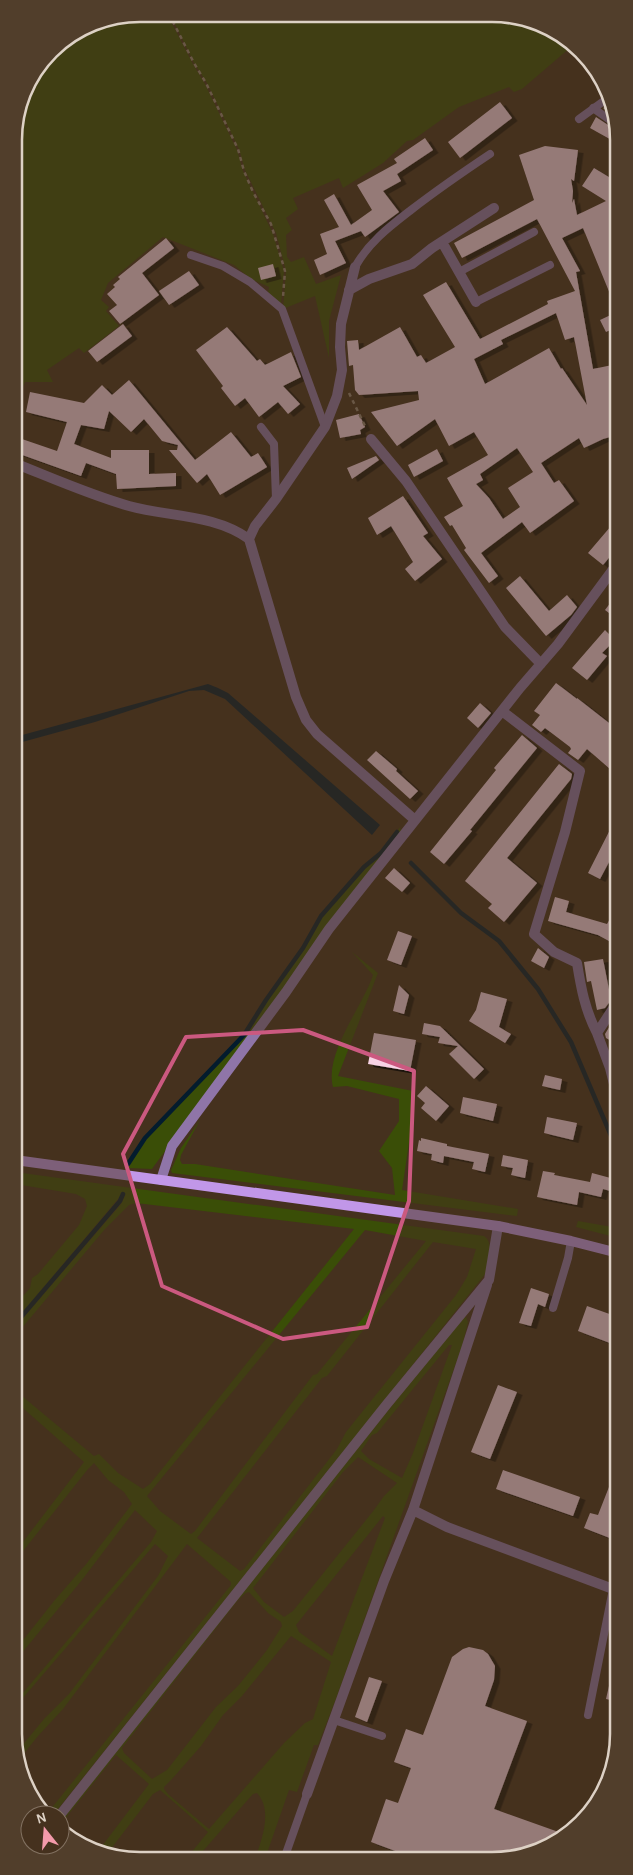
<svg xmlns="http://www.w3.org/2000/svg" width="633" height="1875" font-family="'Alegreya Sans',sans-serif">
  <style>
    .green { fill: #3a4e07; fill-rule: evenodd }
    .water { fill: #031c2e }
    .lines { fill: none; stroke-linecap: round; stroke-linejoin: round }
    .stream { stroke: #031c2e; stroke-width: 4.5 }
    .building { fill: #f7d2e5; fill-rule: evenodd; filter: url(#shadow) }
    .path { stroke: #958576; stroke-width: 2.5; stroke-dasharray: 4 4; stroke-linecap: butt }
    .service { stroke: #8f75a8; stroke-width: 8 }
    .minor { stroke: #8f75a8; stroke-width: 10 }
    .secondary { stroke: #c197e8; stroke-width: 10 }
    .marked { fill: none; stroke: #cb5980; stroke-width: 4; stroke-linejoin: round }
    .rim { fill: none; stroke: #ddd1c5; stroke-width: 2.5 }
  </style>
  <defs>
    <filter id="shadow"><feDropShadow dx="5.5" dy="3" stdDeviation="0" flood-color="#0009"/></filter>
  </defs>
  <rect width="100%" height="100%" fill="#45311e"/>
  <!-- green -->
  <path class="green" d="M140 14H167L193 64 205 84 237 150 243 171 273 234 284 271 281 304 268 292 269 287 251 279 234 265 163 237 108 283 101 300 109 307 106 311 119 326 84 353 79 348 47 370 53 382H25L23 387 14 388V132L27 84 57 45 92 23Z
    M170 14 518 16 571 45V47L522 89 514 92 509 87 459 107 413 140 407 141 383 163 343 188 339 178 293 198 298 209 286 218 292 230 286 235 287 257 291 262 304 257 316 284 341 275 329 321V358L315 296 283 309 286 271 276 233 245 170 239 149 207 83 194 63Z
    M400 827 402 836 154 1166 152 1169 128 1168 146 1139 234 1048 251 1028 267 1001 304 949 321 917 365 867 382 854Z
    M352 952 378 973 338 1076 413 1091 415 1102 402 1190 518 1209 517 1216 172 1173 171 1170 181 1148 200 1120 181 1155 180 1160 182 1164H195L395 1195 392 1168 379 1151 399 1121V1099L347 1086 333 1087C324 1053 363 1006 373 975Z
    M15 1172 484 1236C495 1243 487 1262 486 1273L53 1815H46L231 1585V1582L187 1544 63 1709 38 1736 17 1762 16 1753 44 1719 69 1694 158 1576 168 1556 155 1544 16 1706V1701L151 1542 157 1531 135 1510 82 1580 16 1660V1649L54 1601 87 1563 132 1504 124 1492 108 1480 94 1463 88 1469 16 1560V1551L84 1462 16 1402V1391L94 1456 99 1454 118 1473 143 1489 150 1484 354 1229 136 1203 129 1205 105 1229 16 1335V1326L121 1204 125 1195 123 1193 16 1320V1304L30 1288 32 1278 38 1274 79 1225 87 1206 85 1199 76 1194 15 1184ZM365 1230 426 1241 317 1374 313 1375 195 1531 191 1534 160 1511 147 1496ZM433 1242 476 1249 467 1277 456 1295 346 1432 337 1449 244 1569 240 1571 197 1538 322 1378 327 1376Z
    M578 1221 618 1228V1238L576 1227Z
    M466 1317 468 1322 462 1346 337 1696 318 1745H314L297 1792 289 1790 265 1859H255C262 1839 273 1810 257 1793L253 1794 245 1803 196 1859H186L208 1832 160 1790 153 1794 107 1854 99 1850 149 1784 116 1755 60 1825V1818L461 1320ZM449 1345H452L413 1453 402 1478 369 1459 361 1451 372 1435 377 1433ZM358 1457 397 1483 384 1496 374 1510 293 1611 284 1617 264 1602 253 1588 343 1472ZM383 1516 385 1518 332 1656 299 1632 296 1625ZM249 1592 268 1613 281 1622 282 1626 267 1650 238 1686 216 1707 167 1770 152 1779 124 1753 122 1748 238 1600 246 1593ZM291 1636 331 1662 313 1719 305 1723 284 1743 209 1829 169 1795 164 1789V1787L172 1779 201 1746 223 1715 242 1696Z"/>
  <!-- water -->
  <path class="water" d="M208 684 218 688 228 693 380 825 372 835 225 699 204 690 189 691 95 722 15 744V737Z"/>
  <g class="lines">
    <!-- stream -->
    <path class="stream" d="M411 863 461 913 499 941 538 989 571 1042 618 1152
      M128 1164 145 1138 244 1035 266 1000 303 948 321 916 364 867 381 853 397 832
      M16 1323 120 1201 123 1194"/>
  </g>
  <!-- building -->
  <path class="building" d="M500 102 512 118 460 158 448 142Z
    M611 104 617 115V118L603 108Z
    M596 117 617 131V143L590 128Z
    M425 138 433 150 397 174 401 181 383 191 399 212 365 237 361 231 335 241 346 263 320 275 314 260 327 254 320 234 339 227 324 200 334 194 351 225 372 210 357 185 397 163 394 159Z
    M545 146 578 150 574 181 571 179 573 191 572 203 574 199 577 215 606 201 582 186 594 168 617 182V311L583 228 562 238 580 271 576 272 593 369 617 364V435L603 439 584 448 579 438 541 463 554 483 559 480 574 501 530 533 522 522 481 553 498 576 489 583 464 550 466 548 452 525 450 526 444 517 463 506 447 478 488 455 474 432 449 446 435 419 397 446 371 412 419 400 418 391 359 395 355 390 353 365 349 366 347 341 358 340 359 350 400 327 417 357 421 355 426 363 455 347 423 295 446 282 480 339 548 304 547 301 575 291 537 219 462 258 454 243 534 200 519 155ZM556 313 565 340 574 337 587 405 562 368 561 369 549 348 485 384 474 359 503 344 501 340ZM517 448 533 472 508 488 520 507 503 519 489 498 476 484 483 480 480 474Z
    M166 238 174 248 142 273 159 295 120 324 109 311 117 305 107 294 115 287 113 285 120 279 118 277Z
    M273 264 276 276 261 280 258 268Z
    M189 271 199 285 169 305 159 291Z
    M617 312V327L606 332 600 320Z
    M123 324 132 336 97 362 88 351Z
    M227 327 257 361 260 359 265 365 291 352 301 377 283 386 300 404 288 414 278 402 259 417 245 398 235 406 221 388 223 386 196 350Z
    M129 380 195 460 231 432 251 457 258 453 267 467 220 495 207 474 197 483 169 450H177L178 445 162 441 144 419 131 432 109 411 104 429 81 425 74 444 111 458V450H149V474L176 473V486L117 489 116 474 86 463 81 476 14 452 19 438 57 451 67 422 26 412 30 392 84 403 102 385 112 395Z
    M359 414 365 427 360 430 361 434 340 438 336 420Z
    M437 449 443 461 414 477 408 465Z
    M376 456 379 460 352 479 347 468Z
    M403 496 428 533 423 536 442 559 415 581 405 569 413 562 391 526 377 535 368 518Z
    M617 519V548L603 565 588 553Z
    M520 576 549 611 567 595 577 607 571 615 546 636 506 588Z
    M617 594V619L605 610Z
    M605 630 615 640 602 653 607 656 587 680 572 668Z
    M556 683 577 699V698L618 730V776L587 749 578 760 568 753 571 749 570 747 545 728 541 732 532 725 540 715 534 711Z
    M480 703 491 713 478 728 467 718Z
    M522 735 537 748 470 830 472 831 444 864 430 852 496 770 494 768Z
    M376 751 397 769 396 771 418 791 410 799 367 760Z
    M559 764 572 774 571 779 507 858 537 883 504 922 488 908 492 904 465 881Z
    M618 814V845L600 879 588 873Z
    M394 868 410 883 402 892 385 878Z
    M555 897 569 901 566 912 607 924 618 905V946L598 935 548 921Z
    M398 931 412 936 401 965 387 960Z
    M538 948 549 957 544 968 531 961Z
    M603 959 611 1000 605 1008 597 1010 591 981 587 982 584 962Z
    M399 985 409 995 404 1014 393 1011Z
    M481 992 507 999 499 1027 511 1034 505 1043 469 1021 476 1010Z
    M424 1023 440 1026 484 1069 474 1079 449 1054 458 1046 438 1043 440 1037 422 1034Z
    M611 1024 618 1028V1045L606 1038 605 1034Z
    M374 1033 416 1040 410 1071 368 1064Z
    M545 1075 562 1079 560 1090 542 1086Z
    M426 1086 449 1106 436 1121 421 1108 425 1103 417 1096Z
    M463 1097 497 1104 493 1121 460 1113Z
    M547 1117 577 1123 573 1140 544 1133Z
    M421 1138 447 1144V1146L489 1154 485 1172 472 1169 474 1162 444 1156 443 1163 431 1160 432 1154 417 1151 419 1140 421 1141Z
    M503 1155 528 1160 525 1178 511 1175 513 1168 501 1166Z
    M543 1171 555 1173 554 1175 590 1182 592 1173 618 1180V1193L603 1189 601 1197 579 1192 577 1205 537 1197Z
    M531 1288 549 1294 545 1307 538 1304 531 1326 519 1323Z
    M587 1306 618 1317V1346L578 1331Z
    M498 1385 517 1392 490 1459 471 1452Z
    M618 1464 619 1530 615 1540 584 1528 590 1513 598 1515Z
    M503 1470 580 1497 573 1516 496 1489Z
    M469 1647 483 1650 488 1654 495 1666 494 1680 485 1706 527 1721 494 1809 567 1835 556 1844 518 1859H417L371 1842 386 1799 398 1803 411 1768 394 1762 406 1729 423 1735 452 1657 463 1649Z
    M614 1664H619V1702L606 1699Z
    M369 1677 382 1681 367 1722 355 1717Z"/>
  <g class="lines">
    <!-- path -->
    <path class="path" d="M169 14 194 63 206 83 238 149 244 171 253 192 271 224 285 271 283 297
      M349 393 366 428"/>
    <!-- service -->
    <path class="service" d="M593 108 617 125
      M579 119 608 98
      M191 255 223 266 250 282 282 309 325 427
      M355 267C369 242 389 227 411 210 437 190 463 172 490 154
      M459 272 534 232
      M476 302 550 265
      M261 427 274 444 276 499
      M553 1308 568 1258 571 1241
      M588 1715 613 1589
      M334 1720 382 1736
      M284 1859 307 1794"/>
    <!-- minor -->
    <path class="minor" d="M442 242 476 302
      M349 290 369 279 412 264 432 248 494 208
      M371 439 406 481 505 627 541 664
      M14 463C52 478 90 495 129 506 169 517 214 514 249 539L296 697 306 720 317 734 415 820
      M249 539 255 526 276 499 325 427 337 396 342 370 340 347 341 324 355 267
      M502 711 580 771 565 832 534 934 554 952 577 963C581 988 585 1010 597 1033
      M618 1001 597 1033 610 1068 618 1100
      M161 1180 172 1146 286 992 329 929 520 688 558 644 617 564
      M413 1510 447 1527 613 1589
      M307 1794 384 1581 413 1510 487 1285
      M60 1815 387 1404 489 1280 498 1226"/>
    <!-- secondary -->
    <path class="secondary" d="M15 1160 498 1226 571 1241 618 1253"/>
  </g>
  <!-- marked area -->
  <path d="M0 0H633V1875H0ZM303 1030 414 1071 409 1201 367 1327 283 1339 162 1286 123 1154 186 1037Z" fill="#45311e" fill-opacity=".55" fill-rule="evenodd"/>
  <path class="marked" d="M303 1030 414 1071 409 1201 367 1327 283 1339 162 1286 123 1154 186 1037Z"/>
  <!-- crop -->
  <path d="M0 0H633V1875H0ZM140 22H492A118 118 0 0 1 610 140V1734A118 118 0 0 1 492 1852H140A118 118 0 0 1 22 1734V140A118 118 0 0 1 140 22Z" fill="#513e2b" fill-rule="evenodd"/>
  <path class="rim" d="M140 22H492A118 118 0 0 1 610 140V1734A118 118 0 0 1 492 1852H140A118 118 0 0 1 22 1734V140A118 118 0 0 1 140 22Z"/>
  <!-- north arrow -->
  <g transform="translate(45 1830) rotate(343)"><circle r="24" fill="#45311e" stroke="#827161"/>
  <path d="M0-4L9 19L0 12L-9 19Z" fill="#f39aab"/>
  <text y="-8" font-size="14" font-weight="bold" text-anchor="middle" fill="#ddd1c5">N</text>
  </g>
</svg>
